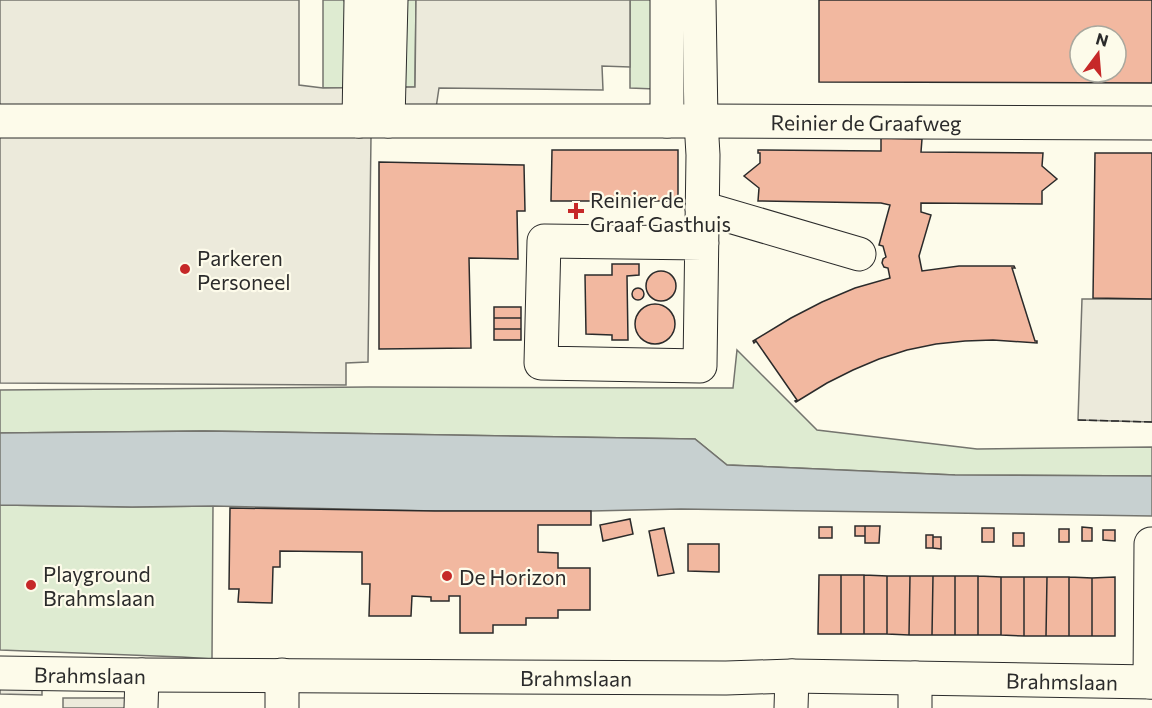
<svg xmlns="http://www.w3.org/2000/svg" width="1152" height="708" font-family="Commissioner,sans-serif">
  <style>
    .green { fill: #deebd1; stroke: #74746e; stroke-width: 1.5 }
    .parking { fill: #eceadb; stroke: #74746e; stroke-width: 1.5 }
    .water { fill: #c7d0d0; stroke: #74746e; stroke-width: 1.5 }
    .building { fill: #f2b8a0; stroke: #2b2b2b; stroke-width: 1.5; fill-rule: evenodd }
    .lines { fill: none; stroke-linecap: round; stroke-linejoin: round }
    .minor-casing { stroke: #2b2b2b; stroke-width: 35 }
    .minor { stroke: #fdfbea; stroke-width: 33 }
    .fence { stroke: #2b2b2b; stroke-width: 1.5; stroke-dasharray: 8 3; stroke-linecap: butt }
    .poi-dot { fill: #c62828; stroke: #fdfbea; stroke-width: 2 }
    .labels { text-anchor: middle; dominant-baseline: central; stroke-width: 4.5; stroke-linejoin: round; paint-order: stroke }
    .street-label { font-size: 21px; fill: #2b2b2b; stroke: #fdfbea }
    .poi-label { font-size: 21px; fill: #2b2b2b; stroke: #fdfbea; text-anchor: start }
  </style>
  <rect width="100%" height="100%" fill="#fdfbea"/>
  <!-- green -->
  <path class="green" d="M323 0H344L353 31V88H323Z
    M405 0H416L415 87H405Z
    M630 0H655V89L630 88Z
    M737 350 817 430 977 449 1152 447V476L955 475 727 465 695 439 204 431 0 433V390L369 387 733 388Z
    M0 505 132 507 213 506 212 659 182 657 0 650Z"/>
  <!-- parking -->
  <path class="parking" d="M0 0H299V85L323 88 415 87 416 0H630V67L602 66 603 90 439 88 436 108 371 137 368 362 346 363V385L0 383Z
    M1082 299H1152V422L1078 420Z
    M0 684H42V695L0 694Z
    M63 698H133V708H63Z"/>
  <!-- water -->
  <path class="water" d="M204 431 695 439 727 465 955 475 1152 476V516L681 509 591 511H435L213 506 132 507 0 505V433Z"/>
  <!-- building -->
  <path class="building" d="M819 0H1152V83L819 82ZM1080 36H1116V72H1080Z
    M881 138 922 139 921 152 1043 153 1042 166 1057 179 1042 191V204L921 203V212L931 215 919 256 922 271 959 266H1014L1015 268H1012L1035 341H1037V343L993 340 965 341 936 344 907 350 879 359 853 370 827 383 796 402 795 401 797 400 756 341 754 343 753 341 791 318 822 302 855 288 890 278 888 268 884 267 882 263 883 259 886 257 883 246 879 245 890 205 881 203 758 201 759 188 744 176 760 163V153H758V150L881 151Z
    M552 150H678V201H551Z
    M1095 153H1152V299L1093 298Z
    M379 162 524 165 525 211H517L518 259 469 258 471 348 379 349Z
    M612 264H639V275L627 276 628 340H612V335L586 334 585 275H612Z
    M646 286a15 15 0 1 1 30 0a15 15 0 1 1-30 0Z
    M632 294a6 6 0 1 1 12 0a6 6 0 1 1-12 0Z
    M635 324a20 20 0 1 1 40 0a20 20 0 1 1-40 0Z
    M494 307H521V318H494Z
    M494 318H521V329H494Z
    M494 329H521V340H494Z
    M230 508 435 511H591V525H538V552L558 553V568H590V610H558V618H526V625H493V633H460V596H449V601H431V597L412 596 411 616H369L370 584H362V552H359L280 551V567H273L272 603 238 602 239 589H229Z
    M630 519 633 534 603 541 600 525Z
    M855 526H865V536H855Z
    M865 526H880L879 543H865Z
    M819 527H832V538H819Z
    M1082 527 1092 528V541H1082Z
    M664 528 674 573 658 576 649 531Z
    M982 528H994V542H982Z
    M1059 529H1069V542H1059Z
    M1103 530H1115V541L1103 540Z
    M1013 533H1024V546H1013Z
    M926 535H933V548H926Z
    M933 537H941V549L933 548Z
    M688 544H719V572L688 571Z
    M819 575H841V634H818Z
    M841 575H864V634H841Z
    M864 575 887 576V634H864Z
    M887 576H910L909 635 887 634Z
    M910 576H933L932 635H909Z
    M933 576H955V635H932Z
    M955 576H978V635H955Z
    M978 576 1001 577V635H978Z
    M1001 577H1024V636L1001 635Z
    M1024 577H1047L1046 636H1024Z
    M1047 577H1069V636H1046Z
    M1069 577 1092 578V636H1069Z
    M1115 577V636H1092V578Z"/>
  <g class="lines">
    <defs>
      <g id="minor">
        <path d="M699 0 701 121 703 155 700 366 541 363 544 241 702 243"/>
        <path id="s1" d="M0 121H701L1152 123"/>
        <path d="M359 121 361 0"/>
        <path d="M388 121 391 0"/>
        <path d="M667 121V0"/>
        <path d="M702 208 859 254"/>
        <path id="s2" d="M0 673 142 675 726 678 792 676 1152 682"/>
        <path d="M915 678V708"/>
        <path d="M1150 682 1151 544"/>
        <path d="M141 708 142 675"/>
        <path d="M282 708V675"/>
        <path d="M791 708 792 676"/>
      </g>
    </defs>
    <!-- minor casing -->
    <use href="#minor" class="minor-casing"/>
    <!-- minor -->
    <use href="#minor" class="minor"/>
    <!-- fence -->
    <path class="fence" d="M1078 420 1152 422"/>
  </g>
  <!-- markers -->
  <g class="poi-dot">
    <path d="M573 202h6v6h6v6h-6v6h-6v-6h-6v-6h6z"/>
    <circle cx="185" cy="269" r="6"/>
    <circle cx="447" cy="576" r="6"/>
    <circle cx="31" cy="585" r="6"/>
  </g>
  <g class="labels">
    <!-- street labels -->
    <g class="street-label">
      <text stroke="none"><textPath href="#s1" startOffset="866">Reinier de Graafweg</textPath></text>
      <text stroke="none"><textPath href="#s2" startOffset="90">Brahmslaan</textPath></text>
      <text stroke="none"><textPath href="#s2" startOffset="576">Brahmslaan</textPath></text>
      <text stroke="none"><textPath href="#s2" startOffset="1062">Brahmslaan</textPath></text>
    </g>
    <!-- poi labels -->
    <g class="poi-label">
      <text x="590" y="199">Reinier de<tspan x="590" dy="24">Graaf Gasthuis</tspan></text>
      <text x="197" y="257">Parkeren<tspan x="197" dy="24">Personeel</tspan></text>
      <text x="43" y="573">Playground<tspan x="43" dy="24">Brahmslaan</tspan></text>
      <text x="459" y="576">De Horizon</text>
    </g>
  </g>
  <!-- north arrow -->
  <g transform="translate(1098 54) rotate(16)"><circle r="28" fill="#fdfbea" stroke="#a9a89e" stroke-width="1.5"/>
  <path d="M0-4.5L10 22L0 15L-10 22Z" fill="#c62828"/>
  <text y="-9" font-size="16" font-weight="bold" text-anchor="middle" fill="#2b2b2b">N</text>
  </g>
</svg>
